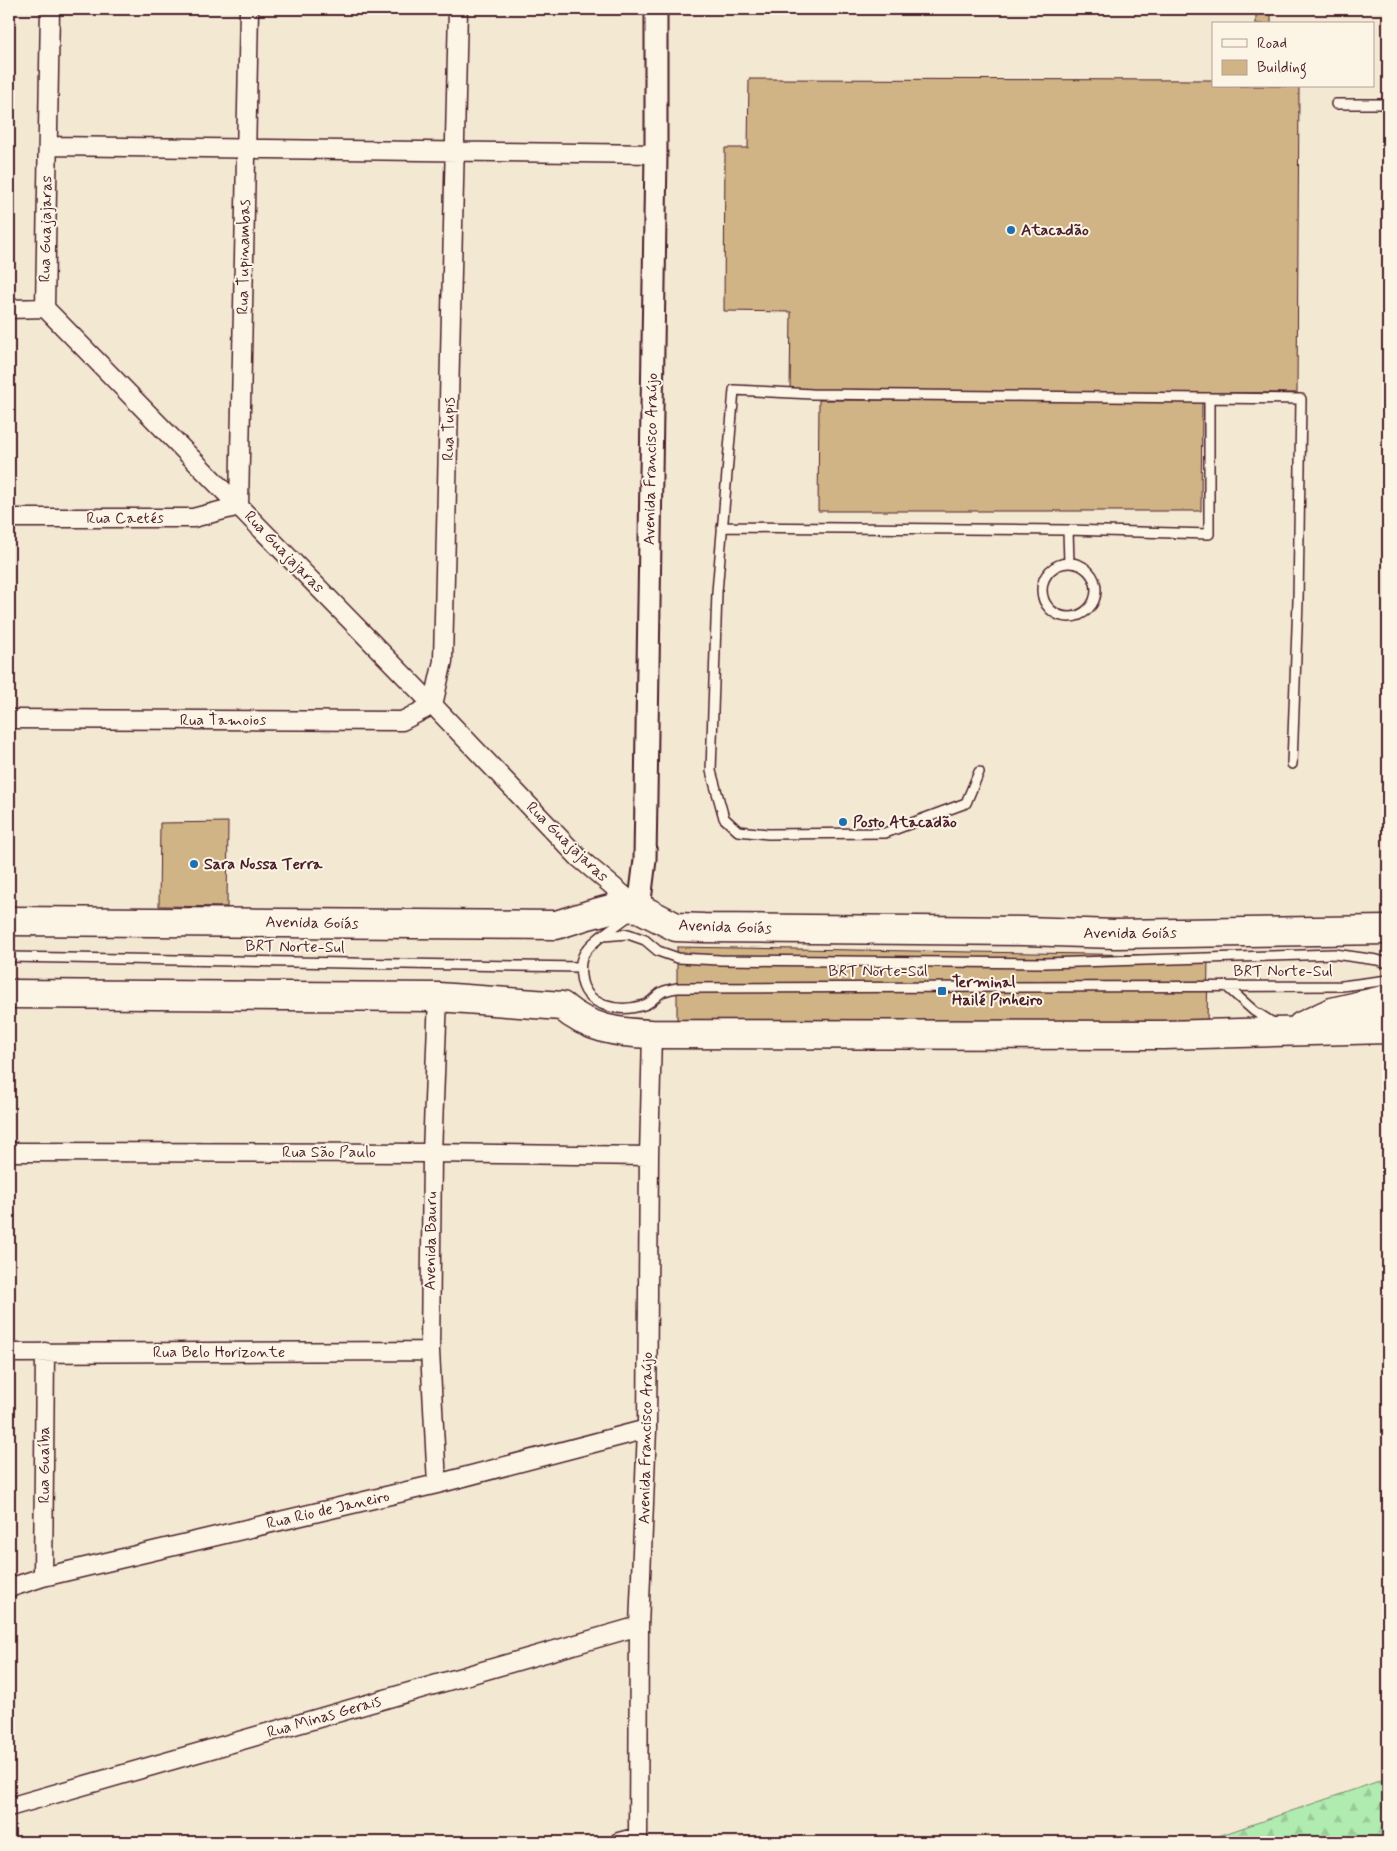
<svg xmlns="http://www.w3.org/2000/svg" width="1397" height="1851" font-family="Mynerve,sans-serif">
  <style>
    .forest { fill: url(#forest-firs); stroke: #7d856e }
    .building { fill: #d0b486; stroke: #4a1f2b }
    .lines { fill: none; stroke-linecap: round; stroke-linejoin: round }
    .service-casing { stroke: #4a1f2b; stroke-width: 12 }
    .minor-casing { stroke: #4a1f2b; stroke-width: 21 }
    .tertiary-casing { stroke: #4a1f2b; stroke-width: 25 }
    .primary-casing { stroke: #4a1f2b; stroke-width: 31 }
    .service { stroke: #fcf5e5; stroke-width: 9 }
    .minor { stroke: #fcf5e5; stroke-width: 18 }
    .tertiary { stroke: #fcf5e5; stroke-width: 21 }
    .primary { stroke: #fcf5e5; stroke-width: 28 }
    .poi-dot { fill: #1f6fb2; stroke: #fcf5e5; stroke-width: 2 }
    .labels { text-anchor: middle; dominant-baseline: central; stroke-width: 4; stroke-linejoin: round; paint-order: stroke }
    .street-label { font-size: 16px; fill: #4a1f2b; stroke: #fcf5e5 }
    .poi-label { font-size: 16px; font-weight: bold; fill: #4a1f2b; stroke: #fcf5e5; text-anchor: start }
  </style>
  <defs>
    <pattern id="forest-firs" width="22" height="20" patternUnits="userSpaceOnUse" patternTransform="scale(1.25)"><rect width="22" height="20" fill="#b0ebb0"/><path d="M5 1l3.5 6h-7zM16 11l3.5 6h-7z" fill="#99c998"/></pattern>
  </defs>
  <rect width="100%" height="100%" fill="#f3e8d2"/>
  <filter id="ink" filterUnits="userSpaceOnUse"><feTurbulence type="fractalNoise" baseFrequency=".02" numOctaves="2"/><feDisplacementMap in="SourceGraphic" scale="10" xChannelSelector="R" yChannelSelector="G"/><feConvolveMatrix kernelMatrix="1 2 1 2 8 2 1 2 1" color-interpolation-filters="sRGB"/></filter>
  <g filter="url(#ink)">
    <!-- forest -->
    <path class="forest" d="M1388 1778V1842H1201Z"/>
    <!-- building -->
    <path class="building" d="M1256 9H1271V24H1256Z
      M749 79 1213 80V86H1299L1297 393 790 391 791 312 724 311 725 148H748Z
      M819 400H1202L1201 511H818Z
      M228 822 227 907 159 906 160 823Z
      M677 947 1208 956 1207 1027 677 1026Z"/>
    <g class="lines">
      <defs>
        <path id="service" d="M1336 104H1388
          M722 527 1068 530
          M1069 563 1068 530 1209 534V398
          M1042 590a27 27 0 1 1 54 0a27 27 0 1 1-54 0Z
          M979 772 966 803 885 833 768 834 738 831 724 818 711 771 717 592 734 390 812 394 1301 399 1298 601 1292 764
          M630 915C617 926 593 939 584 954 580 961 580 969 581 976 584 1007 619 1013 644 1005 652 1003 655 996 662 992 666 990 672 989 677 988L1342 986 1388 980
          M603 936 628 934 645 940 658 951 678 958 720 960 1045 963 1334 954 1377 960 1388 963
          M9 957 580 967
          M1226 986 1254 1011 1275 1024"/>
        <path id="minor" d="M50 9 45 308 433 705 579 858 639 908
          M48 146 656 154
          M9 309 45 308
          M9 518H193L239 506 249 9
          M433 705 443 661 458 9
          M9 719 402 721 433 705
          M9 1152 432 1153 649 1156
          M9 1353 430 1351
          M437 1484 430 1351 432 1153 438 997
          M43 1577 45 1352
          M9 1588 43 1577 437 1484 647 1429
          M9 1807 639 1626
          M619 1842 638 1837
          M638 1842 639 1626 647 1429 649 1156 652 1034"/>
        <path id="tertiary" d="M639 908 645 860 656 154V9"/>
        <path id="primary" d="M9 921 556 925 588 915 618 907 639 908 676 927 704 928 1024 931 1115 934 1388 930
          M9 994 438 997 562 1006C588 1029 619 1033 652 1034L1163 1035 1388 1029
          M1302 1026 1332 1012 1388 999"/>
      </defs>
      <!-- service casing -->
      <use href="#service" class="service-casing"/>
      <!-- minor casing -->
      <use href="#minor" class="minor-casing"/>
      <!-- tertiary casing -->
      <use href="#tertiary" class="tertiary-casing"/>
      <!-- primary casing -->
      <use href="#primary" class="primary-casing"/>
      <!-- service -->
      <use href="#service" class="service"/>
      <!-- minor -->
      <use href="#minor" class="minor"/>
      <!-- tertiary -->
      <use href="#tertiary" class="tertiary"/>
      <!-- primary -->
      <use href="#primary" class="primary"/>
    </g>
  </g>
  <!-- markers -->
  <g class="poi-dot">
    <circle cx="1011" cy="230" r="5"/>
    <circle cx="843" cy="822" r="5"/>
    <circle cx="194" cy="864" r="5"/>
    <rect x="937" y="986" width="10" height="10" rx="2.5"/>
  </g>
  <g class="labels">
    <!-- street labels -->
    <g class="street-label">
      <text transform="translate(46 229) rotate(-89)">Rua Guajajaras</text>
      <text transform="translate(244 257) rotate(-89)">Rua Tupinambas</text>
      <text transform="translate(449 429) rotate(-89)">Rua Tupis</text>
      <text transform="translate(651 459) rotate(-89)">Avenida Francisco Araújo</text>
      <text x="125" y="518">Rua Caetés</text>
      <text transform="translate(284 552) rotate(46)">Rua Guajajaras</text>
      <text x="223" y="720">Rua Tamoios</text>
      <text transform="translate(567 842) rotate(44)">Rua Guajajaras</text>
      <text transform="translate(312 923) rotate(1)">Avenida Goiás</text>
      <text transform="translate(725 927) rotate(2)">Avenida Goiás</text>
      <text x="1130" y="933">Avenida Goiás</text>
      <text transform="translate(295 947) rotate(1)">BRT Norte-Sul</text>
      <text x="878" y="971">BRT Norte-Sul</text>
      <text x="1283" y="971">BRT Norte-Sul</text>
      <text x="329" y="1152">Rua São Paulo</text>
      <text transform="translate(431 1241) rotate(-89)">Avenida Bauru</text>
      <text x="219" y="1352">Rua Belo Horizonte</text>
      <text transform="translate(646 1438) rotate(-89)">Avenida Francisco Araújo</text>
      <text transform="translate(44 1465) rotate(-90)">Rua Guaíba</text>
      <text transform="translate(328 1510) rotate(-13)">Rua Rio de Janeiro</text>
      <text transform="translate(324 1717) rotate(-16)">Rua Minas Gerais</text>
    </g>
    <!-- poi labels -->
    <g class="poi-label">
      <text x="1021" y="230">Atacadão</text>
      <text x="853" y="822">Posto Atacadão</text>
      <text x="204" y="864">Sara Nossa Terra</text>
      <text x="952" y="982">Terminal<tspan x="952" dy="18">Hailé Pinheiro</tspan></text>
    </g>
  </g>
  <!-- margin -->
  <rect width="1397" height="1851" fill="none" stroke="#fcf5e5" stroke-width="30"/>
  <rect x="15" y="15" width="1367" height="1821" fill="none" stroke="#4a1f2b" stroke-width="2" filter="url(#ink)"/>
  <!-- legend -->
  <rect x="1212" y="22" width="162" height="65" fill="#fcf5e5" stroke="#b59f9b"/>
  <rect x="1222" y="39" width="25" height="8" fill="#fcf5e5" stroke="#b59f9b"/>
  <text x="1257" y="48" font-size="15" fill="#4a1f2b">Road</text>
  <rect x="1222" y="60" width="25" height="15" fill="#d0b486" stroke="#b59f9b"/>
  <text x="1257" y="72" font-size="15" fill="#4a1f2b">Building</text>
</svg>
